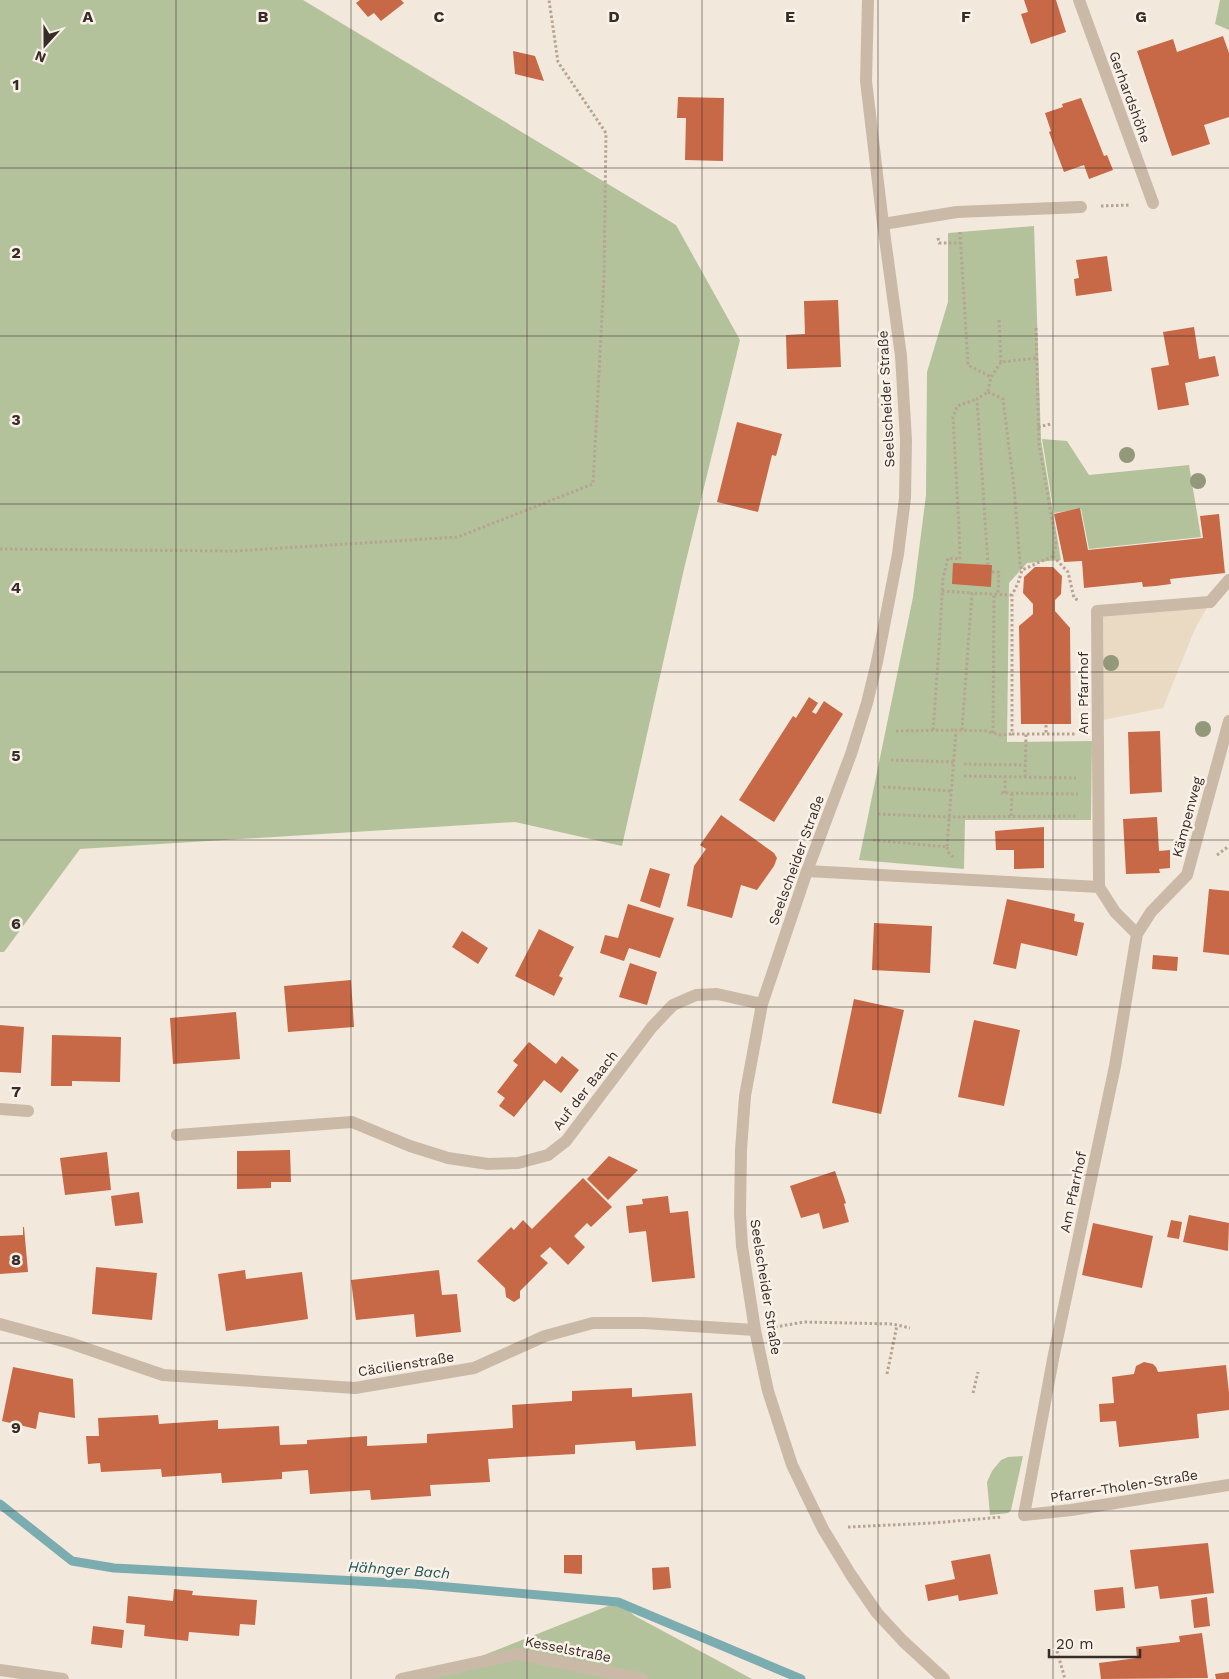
<svg xmlns="http://www.w3.org/2000/svg" width="1229" height="1679" font-family="'Work Sans',sans-serif">
  <style>
    .green { fill: #b4c29c }
    .plaza { fill: #eadac3 }
    .lines { fill: none; stroke-linecap: round; stroke-linejoin: round }
    .stream { stroke: #7bacb0; stroke-width: 9 }
    .building { fill: #c76846 }
    .path { stroke: #b7a392; stroke-width: 3; stroke-dasharray: 2.5 2.5; stroke-linecap: butt }
    .service { stroke: #cbb9a8; stroke-width: 12 }
    .minor { stroke: #cbb9a8; stroke-width: 12 }
    .tertiary { stroke: #cbb9a8; stroke-width: 12 }
    .tree { fill: #93987b }
    .grid { fill: none; stroke: #372d28; stroke-width: 1; stroke-opacity: 0.55 }
    .labels { text-anchor: middle; dominant-baseline: central; stroke-width: 5; stroke-linejoin: round; paint-order: stroke }
    .street-label { font-size: 14px; fill: #372d28; stroke: #faf2e9 }
    .water-label { font-size: 15px; font-style: italic; fill: #1d5459; stroke: #faf2e9 }
    .grid-label { font-size: 16px; text-anchor: middle; font-weight: bold; fill: #372d28; stroke: #faf2e9; stroke-width: 5; stroke-linejoin: round; paint-order: stroke }
  </style>
  <rect width="100%" height="100%" fill="#f2e9dc"/>
  <!-- green -->
  <path class="green" d="M0 0H303L676 225 740 340 684 569 622 846 515 822 80 849 4 952H0Z
    M1220 0H1229V30L1215 24Z
    M1034 226 1041 440 1061 560 1027 563 1009 583 1007 742 1092 741 1091 820H965L964 869 859 860 913 597 926 495 927 372 948 302V233Z
    M1042 439 1067 441 1089 475 1189 465 1201 537 1089 549 1081 509 1054 513Z
    M1023 1456 1011 1510 1008 1513 990 1515 987 1482 992 1471 1001 1460 1008 1457Z
    M618 1602 635 1616 752 1679H423Z"/>
  <!-- plaza -->
  <path class="plaza" d="M1210 602 1194 631 1163 708 1098 721 1097 611Z"/>
  <g class="lines">
    <!-- stream -->
    <path class="stream" d="M0 1504 72 1561 114 1568 414 1584 618 1602 801 1679"/>
  </g>
  <!-- building -->
  <path class="building" d="M360 0H401L404 3 381 21 374 13 368 17 356 3Z
    M1024 0H1056L1066 32 1031 44 1021 14 1028 12Z
    M1223 36 1229 53V117L1204 125 1210 144 1172 156 1137 51 1173 39 1177 52Z
    M513 51 535 56 544 81 515 74Z
    M678 97 724 98 723 161 685 160 686 118H677Z
    M1081 98 1104 156 1107 155 1113 170 1089 179 1084 165 1064 172 1049 132 1051 131 1045 113 1063 107 1062 104Z
    M1107 256 1112 291 1076 296 1074 279 1079 278 1076 260Z
    M838 300 841 367 787 369 786 335 805 334 804 301Z
    M1194 327 1199 359 1215 356 1219 376 1185 383 1189 405 1158 410 1151 368 1169 365 1163 332Z
    M737 422 782 434 776 456 772 455 758 512 717 502Z
    M1080 508 1088 550 1203 538 1200 516 1219 514 1225 573 1170 579 1171 584 1156 586 1143 587 1142 582 1084 588 1082 561 1064 562 1054 514Z
    M953 563 992 565 991 587 952 584Z
    M1035 567H1053L1062 576 1061 594 1055 600V611L1070 628 1071 724H1021L1019 626 1033 614V604L1023 593 1024 577Z
    M809 697 818 703 812 712 816 714 824 701 843 714 774 822 739 800 793 716 796 718Z
    M1160 731 1162 792 1130 794 1128 732Z
    M721 815 774 853 777 858 774 866 757 890 741 885 732 918 687 906 694 866 706 849 700 845Z
    M1157 817 1159 851 1170 850V868L1159 869 1160 873 1126 874 1123 819Z
    M1044 827V868L1014 869V850H996L995 831Z
    M650 868 670 874 660 908 640 901Z
    M1209 889 1229 891V955L1203 952Z
    M1007 899 1075 914 1074 921 1084 923 1077 956 1021 943 1016 969 993 964Z
    M628 904 674 918 660 958 629 948 624 961 600 953 605 935 618 938Z
    M874 923 932 926 930 973 872 970Z
    M539 929 574 947 559 976 563 978 554 996 515 976Z
    M462 931 488 948 478 964 452 947Z
    M1153 955 1178 957 1177 971 1152 969Z
    M630 963 657 972 647 1005 619 997Z
    M351 980 354 1027 288 1032 284 986Z
    M854 999 904 1010 881 1114 832 1103Z
    M236 1012 240 1059 173 1064 170 1018Z
    M974 1020 1020 1030 1004 1106 958 1097Z
    M0 1025 24 1027 21 1073 0 1072Z
    M52 1035 121 1037 120 1082 72 1081V1086H51Z
    M529 1042 556 1064 562 1056 579 1070 561 1093 544 1080 514 1117 499 1106 505 1098 497 1092 518 1065 513 1061Z
    M290 1150 291 1182H271V1188L237 1189V1151Z
    M107 1152 111 1190 65 1195 60 1158Z
    M609 1156 638 1170 608 1200 587 1179Z
    M835 1171 846 1203 844 1204 849 1222 823 1229 819 1213 801 1218 790 1186Z
    M583 1178 612 1207 591 1227 587 1223 574 1236 585 1247 568 1265 550 1247 540 1256 548 1263 520 1291V1298L514 1302 506 1297 505 1288 477 1261 511 1227 514 1230 523 1220 532 1229Z
    M139 1192 143 1223 115 1226 111 1196Z
    M668 1196 670 1213 688 1211 695 1278 652 1282 646 1231 629 1233 626 1206 643 1204 642 1199Z
    M1189 1215 1229 1223 1228 1251 1183 1242Z
    M1171 1220 1182 1222 1179 1239 1167 1237Z
    M1093 1223 1153 1236 1142 1288 1082 1275Z
    M23 1227H24L28 1272 0 1274V1236L23 1235Z
    M96 1267 157 1273 152 1320 92 1314Z
    M245 1270 246 1279 302 1272 308 1319 226 1331 218 1274Z
    M439 1270 442 1295 457 1294 461 1332 416 1337 414 1314 356 1320 351 1280Z
    M1144 1362 1153 1364 1156 1367 1158 1372 1226 1365 1229 1393V1410L1197 1414 1199 1438 1119 1447 1116 1421 1100 1422 1099 1404 1114 1403 1112 1377 1134 1374 1136 1366Z
    M13 1367 73 1379 75 1418 39 1412 36 1429 2 1421Z
    M632 1388V1397L692 1393 696 1446 636 1450 635 1441 604 1443 575 1445V1454L488 1459 490 1482 430 1485 431 1496 371 1500 370 1490 310 1494 308 1470 282 1472V1479L222 1483 221 1473 162 1477 161 1469 101 1472 100 1463 88 1464 86 1436H99L98 1418 158 1415 159 1424 218 1420V1429L279 1426 280 1445 307 1444V1440L367 1436V1446L427 1443V1434L513 1428 512 1405 572 1401V1391Z
    M1208 1543 1214 1593 1160 1599 1158 1586 1135 1589 1130 1550Z
    M990 1554 998 1594 959 1601 958 1595 928 1601 925 1585 955 1579 951 1561Z
    M564 1555H582V1574L564 1573Z
    M669 1567 671 1588 653 1590 652 1568Z
    M1123 1587 1125 1608 1096 1611 1094 1590Z
    M174 1589 193 1591 192 1595 257 1600 255 1625 240 1624 239 1636 189 1632 188 1641 144 1636 145 1625 126 1623 128 1596 173 1601Z
    M1207 1597 1210 1626 1194 1628 1191 1600Z
    M93 1626 124 1630 122 1648 91 1644Z
    M1202 1633 1208 1678 1101 1679 1099 1663 1137 1658 1136 1647 1180 1642 1179 1636Z
    M1229 1672V1679H1216L1215 1674Z"/>
  <g class="lines">
    <!-- path -->
    <path class="path" d="M1101 206 1130 205
      M960 232 968 365 991 377
      M938 238 939 243H960
      M999 320 1001 362
      M1036 328 1039 444 1056 544 1053 556 1068 572 1074 598 1079 601
      M988 392 1003 399 1014 487 1020 565 1022 570
      M1038 427 1051 424
      M0 549 235 551 458 537 593 484 604 279 606 133 558 62 549 0
      M1053 556 1022 570 1018 583 1012 595V734H1076
      M988 565 977 399 988 392 991 377 1001 362 1036 358
      M992 572H999L998 594
      M942 591 972 593
      M1046 725V733
      M933 730 939 647 943 578 948 558 960 559 959 529 953 417 957 406 977 399
      M962 730 972 593 1011 595
      M896 731 956 730
      M993 733 994 594
      M891 760 954 762
      M964 764 1025 765
      M964 776 1076 778
      M1025 777 1026 734
      M883 787 952 791
      M1001 793 1078 794
      M1005 793V777
      M878 814 949 817 1078 816
      M1011 816 1012 793
      M873 840 947 847 956 730 986 731 1000 735 1012 734
      M947 847 948 852 953 857
      M1217 855 1229 846
      M775 1327 804 1322 893 1324 910 1328
      M887 1374 897 1325
      M973 1393 978 1372
      M848 1527 933 1523 1002 1517
      M1057 1651 1065 1679"/>
    <!-- service -->
    <path class="service" d="M883 224 957 212 1081 207
      M1210 602 1229 580
      M0 1109 28 1111"/>
    <!-- minor -->
    <path class="minor" d="M1079 0 1153 203
      M1229 721 1187 875 1151 912 1137 934 1115 1066 1054 1354 1024 1515 1071 1510 1229 1485
      M807 871 1099 887
      M1137 934 1115 912 1099 887 1097 611 1210 602
      M177 1135 352 1122 410 1146 448 1158 488 1164 518 1163 548 1155 566 1141 652 1027 673 1005 696 995 717 994 762 1004
      M0 1324 70 1343 163 1375 355 1388 474 1368 545 1336 593 1323H644L755 1330
      M0 1670 63 1679
      M401 1679 518 1654 642 1679"/>
    <!-- tertiary -->
    <path class="tertiary" d="M868 0 866 81 883 224 901 356 906 440 905 498 898 554 877 662 867 703 851 754 807 871 762 1004 745 1096 741 1150 740 1213 742 1246 755 1330 768 1391 792 1465 823 1529 851 1575 877 1613 903 1641 944 1679"/>
  </g>
  <!-- trees -->
  <g class="tree">
    <circle cx="1127" cy="455" r="8"/>
    <circle cx="1198" cy="481" r="8"/>
    <circle cx="1111" cy="663" r="8"/>
    <circle cx="1203" cy="729" r="8"/>
  </g>
  <!-- grid -->
  <path class="grid" d="M176 0V1679M351 0V1679M527 0V1679M702 0V1679M878 0V1679M1053 0V1679M0 168H1229M0 336H1229M0 504H1229M0 672H1229M0 840H1229M0 1007H1229M0 1175H1229M0 1343H1229M0 1511H1229"/>
  <g class="labels">
    <!-- street labels -->
    <g class="street-label">
      <text transform="translate(1130 97) rotate(70)">Gerhardshöhe</text>
      <text transform="translate(886 399) rotate(-93)">Seelscheider Straße</text>
      <text transform="translate(1083 693) rotate(-90)">Am Pfarrhof</text>
      <text transform="translate(1187 817) rotate(-75)">Kämpenweg</text>
      <text transform="translate(796 860) rotate(-70)">Seelscheider Straße</text>
      <text transform="translate(585 1090) rotate(-52)">Auf der Baach</text>
      <text transform="translate(1073 1192) rotate(-78)">Am Pfarrhof</text>
      <text transform="translate(766 1287) rotate(81)">Seelscheider Straße</text>
      <text transform="translate(406 1364) rotate(-9)">Cäcilienstraße</text>
      <text transform="translate(1124 1486) rotate(-9)">Pfarrer-Tholen-Straße</text>
      <text transform="translate(568 1649) rotate(11)">Kesselstraße</text>
    </g>
    <!-- water labels -->
    <g class="water-label">
      <text transform="translate(399 1570) rotate(4)">Hähnger Bach</text>
    </g>
  </g>
  <g class="grid-label">
    <text x="88" y="22">A</text>
    <text x="263" y="22">B</text>
    <text x="439" y="22">C</text>
    <text x="614" y="22">D</text>
    <text x="790" y="22">E</text>
    <text x="966" y="22">F</text>
    <text x="1141" y="22">G</text>
    <text x="16" y="90">1</text>
    <text x="16" y="258">2</text>
    <text x="16" y="425">3</text>
    <text x="16" y="593">4</text>
    <text x="16" y="761">5</text>
    <text x="16" y="929">6</text>
    <text x="16" y="1097">7</text>
    <text x="16" y="1265">8</text>
    <text x="16" y="1433">9</text>
  </g>
  <!-- north arrow -->
  <g transform="translate(45 45) rotate(201)" stroke="#faf2e9" stroke-width="4" paint-order="stroke">
  <path d="M0-4L9 19L0 12L-9 19Z" fill="#372d28"/>
  <text y="-8" font-size="14" font-weight="bold" text-anchor="middle" fill="#372d28">N</text>
  </g>
  <!-- scale -->
  <path d="M1049 1649v8h91v-8" fill="none" stroke="#372d28" stroke-width="2.5"/>
  <text x="1056" y="1649" font-size="15" fill="#372d28" stroke="#faf2e9" stroke-width="4" paint-order="stroke">20 m</text>
</svg>
